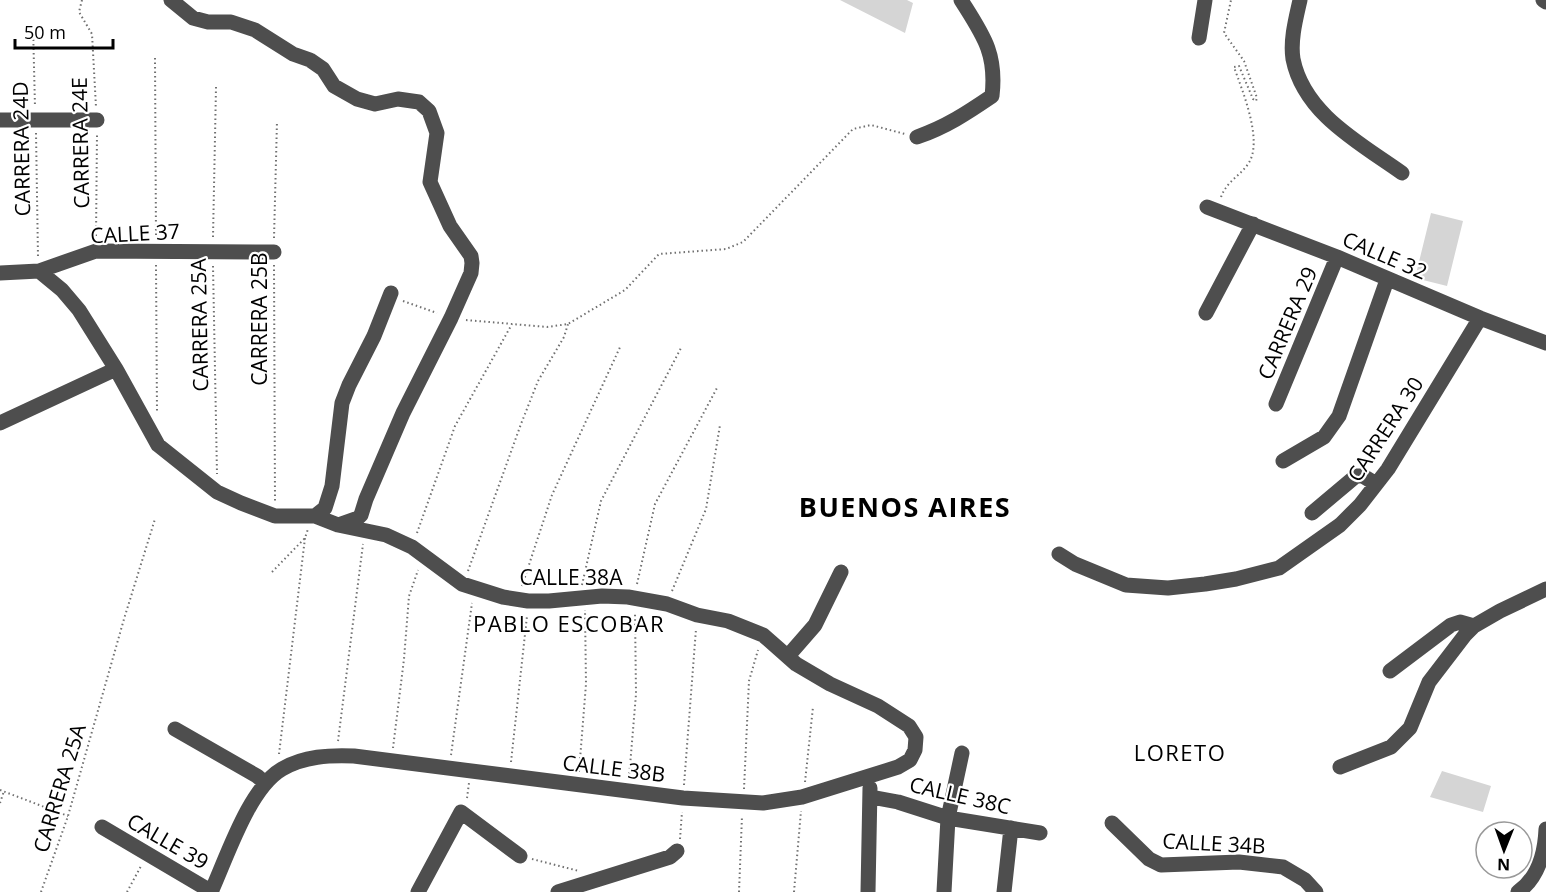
<svg xmlns="http://www.w3.org/2000/svg" width="1546" height="892" font-family="'Open Sans',sans-serif">
  <style>
    .green { fill: #d5d5d5 }
    .lines { fill: none; stroke-linecap: round; stroke-linejoin: round }
    .path { stroke: #707070; stroke-width: 2; stroke-dasharray: 1.5 3; stroke-linecap: butt }
    .minor { stroke: #4e4e4e; stroke-width: 15 }
    .labels { text-anchor: middle; dominant-baseline: central; stroke-width: 4.5; stroke-linejoin: round; paint-order: stroke }
    .street-label { font-size: 21px; fill: #000; stroke: #fff }
    .neighbourhood-label { font-size: 22px; letter-spacing: 1.5px; fill: #000; stroke: #fff }
    .district-label { font-size: 27px; font-weight: bold; letter-spacing: 1.5px; fill: #000; stroke: #fff }
  </style>
  <rect width="100%" height="100%" fill="#fff"/>
  <!-- green -->
  <path class="green" d="M840 0H907L913 3 905 33Z
    M1431 213 1463 221 1447 286 1415 278Z
    M1442 771 1491 786 1483 812 1430 797Z"/>
  <g class="lines">
    <!-- path -->
    <path class="path" d="M82 0 79 12 92 34 96 107
      M33 26 35 107
      M155 58 156 238
      M36 133 38 257
      M1221 197C1227 181 1240 176 1248 164 1264 142 1242 90 1234 67L1239 66 1253 99 1256 101 1257 98 1244 61 1224 33 1231 0
      M96 236 97 134
      M213 237 216 87
      M274 238 277 121
      M156 265 157 412
      M274 265 275 502
      M213 266 217 474
      M403 301 437 313
      M466 320 547 327 568 324 625 290 659 254 726 249 743 242 853 129 871 125 905 134
      M417 533 455 426 512 324
      M468 571 521 424 538 381 564 337 568 324
      M272 572 305 538 308 529
      M637 584 655 504 718 386
      M582 585 601 501 682 346
      M522 586 552 495 621 345
      M672 591 706 509 720 425
      M338 741 363 544
      M393 748 404 659 409 596 418 570
      M279 754 305 538
      M451 755 472 603
      M511 762 527 616
      M579 772 586 684 585 610
      M629 778 636 694 635 613
      M805 782 813 707
      M684 785 696 629
      M744 789 749 681 758 650
      M0 790 68 816
      M467 798 469 783
      M0 803 4 791
      M680 839 682 812
      M532 859 579 871
      M41 892 68 816 124 619 155 519
      M127 892 141 866
      M739 892 742 816
      M794 892 801 811"/>
    <!-- minor -->
    <path class="minor" d="M171 0 193 18 208 22H231L255 30 293 54 310 60 323 69 334 86 357 99 375 104 398 99 419 102 429 111 437 133 430 182 450 226 471 256 472 263 471 273 451 318 403 413 366 499 361 515 358 518 341 524
      M1300 0C1296 18 1290 40 1293 59 1304 114 1360 143 1402 173
      M1543 0 1546 2
      M1199 38 1205 0
      M0 120H97
      M917 137C946 127 967 113 992 96 997 53 983 35 961 0
      M1207 207 1337 257 1480 318 1546 343
      M39 271 62 290 79 310 116 369 158 445 217 492 241 503 275 516H315L338 525 386 535 412 547 462 584 503 597 528 601H549L602 596 628 597 667 604 697 615 728 621 763 635 796 664 830 684 878 706 909 726 916 737 915 750 910 760 898 767 802 797 763 803 683 798 354 756C330 755 304 756 282 769 249 788 227 857 211 892
      M0 273 39 271 96 251 274 252
      M1206 313 1253 224
      M1276 404 1337 257
      M0 423 116 369
      M1283 461 1324 437 1339 416 1387 280
      M1312 513 1356 476H1363L1376 484
      M315 516 325 508 332 486 342 403 349 385 374 336 391 293
      M1059 554 1075 564 1126 585 1168 588 1205 584 1236 579 1279 568 1340 525 1360 505 1388 469 1480 318
      M788 656 815 625 841 572
      M1390 671 1451 625 1460 622 1474 626
      M175 729 257 776 265 783
      M1340 767 1391 747 1410 728 1429 682 1465 635 1474 626 1500 611 1546 589
      M871 797 898 802 948 818 1040 833
      M1112 823 1149 859 1161 865 1239 862 1283 867 1305 880 1316 892
      M102 827 212 892
      M418 892 461 812 520 856
      M558 892 670 857 677 851
      M868 892 870 788
      M944 892 948 818 962 753
      M1004 892 1011 828
      M1518 892C1538 878 1545 852 1546 829"/>
  </g>
  <g class="labels">
    <!-- street labels -->
    <g class="street-label">
      <text transform="translate(80 143) rotate(-91)">CARRERA 24E</text>
      <text transform="translate(21 149) rotate(-91)">CARRERA 24D</text>
      <text transform="translate(135 233) rotate(-3)">CALLE 37</text>
      <text transform="translate(1385 255) rotate(23)">CALLE 32</text>
      <text transform="translate(259 319) rotate(-90)">CARRERA 25B</text>
      <text transform="translate(1287 323) rotate(-67)">CARRERA 29</text>
      <text transform="translate(199 325) rotate(-91)">CARRERA 25A</text>
      <text transform="translate(1385 429) rotate(-57)">CARRERA 30</text>
      <text x="571" y="577">CALLE 38A</text>
      <text transform="translate(614 768) rotate(7)">CALLE 38B</text>
      <text transform="translate(59 788) rotate(-73)">CARRERA 25A</text>
      <text transform="translate(960 795) rotate(13)">CALLE 38C</text>
      <text transform="translate(168 841) rotate(30)">CALLE 39</text>
      <text transform="translate(1214 843) rotate(3)">CALLE 34B</text>
    </g>
    <!-- neighbourhood labels -->
    <g class="neighbourhood-label">
      <text x="569" y="623">PABLO ESCOBAR</text>
      <text x="1180" y="752">LORETO</text>
    </g>
    <!-- district labels -->
    <g class="district-label">
      <text x="905" y="506">BUENOS AIRES</text>
    </g>
  </g>
  <!-- north arrow -->
  <g transform="translate(1504 850) rotate(181)"><circle r="28" fill="#ffffff" stroke="#999999" stroke-width="1.5"/>
  <path d="M0-4.5L10 22L0 15L-10 22Z" fill="#000000"/>
  <text y="-9" font-size="16" font-weight="bold" text-anchor="middle" fill="#000000">N</text>
  </g>
  <!-- scale -->
  <path d="M15 39v9h98v-9" fill="none" stroke="#000000" stroke-width="3"/>
  <text x="24" y="39" font-size="18" fill="#000000" stroke="#ffffff" stroke-width="4.5" paint-order="stroke">50 m</text>
</svg>
